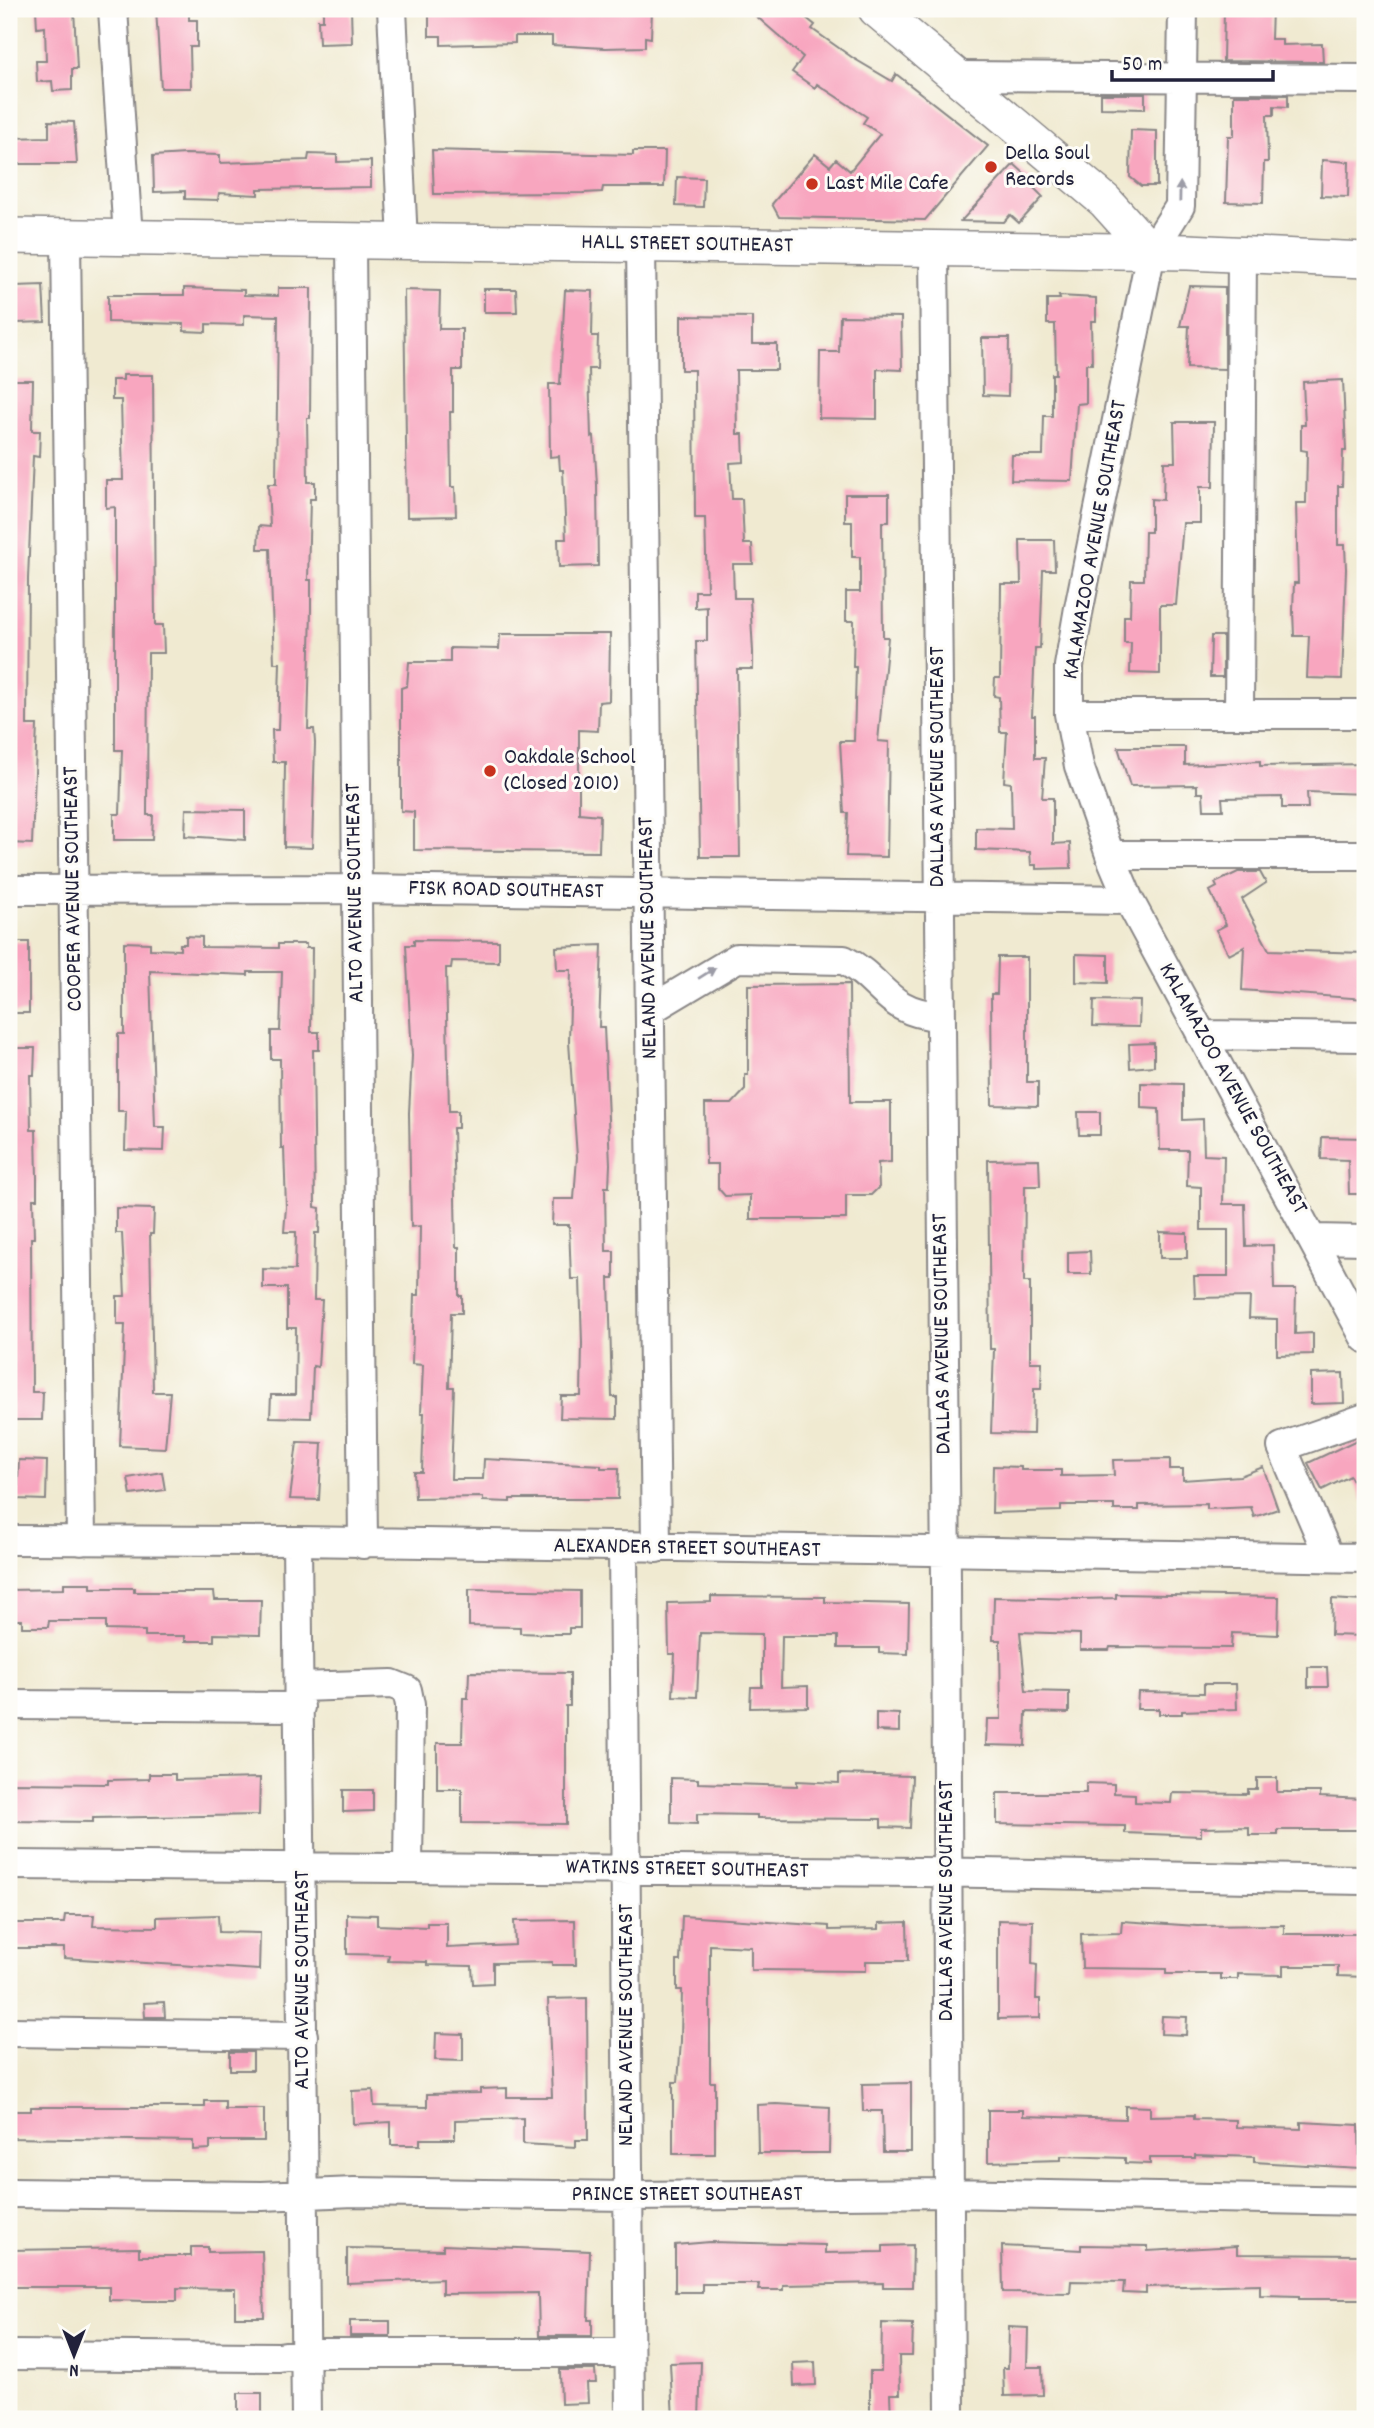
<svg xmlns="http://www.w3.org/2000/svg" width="1374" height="2428" font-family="Dekko,sans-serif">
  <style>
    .building { fill: #f8a6bf }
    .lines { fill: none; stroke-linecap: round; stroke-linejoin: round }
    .minor-casing { stroke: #898686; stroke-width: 32 }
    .major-casing { stroke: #898686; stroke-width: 38 }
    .minor { stroke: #fff; stroke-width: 28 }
    .major { stroke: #fff; stroke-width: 35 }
    .oneway { fill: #9c9ca7 }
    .poi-dot { fill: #c8321e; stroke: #fdfcf7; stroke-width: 2.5 }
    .labels { text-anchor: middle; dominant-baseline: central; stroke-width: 6; stroke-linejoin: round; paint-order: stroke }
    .poi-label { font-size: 23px; fill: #22223b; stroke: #fdfcf7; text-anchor: start }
    .street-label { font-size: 23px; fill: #22223b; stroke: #fdfcf7 }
  </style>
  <rect width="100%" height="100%" fill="#fdfcf7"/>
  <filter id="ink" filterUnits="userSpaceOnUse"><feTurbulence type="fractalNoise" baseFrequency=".0143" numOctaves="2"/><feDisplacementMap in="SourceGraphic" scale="14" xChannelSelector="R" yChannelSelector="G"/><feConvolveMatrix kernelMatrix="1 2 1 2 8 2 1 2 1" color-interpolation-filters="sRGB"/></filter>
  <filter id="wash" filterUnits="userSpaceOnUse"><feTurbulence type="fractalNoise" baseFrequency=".00686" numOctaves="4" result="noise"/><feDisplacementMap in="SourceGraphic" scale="28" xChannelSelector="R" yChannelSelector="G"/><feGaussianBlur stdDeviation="1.57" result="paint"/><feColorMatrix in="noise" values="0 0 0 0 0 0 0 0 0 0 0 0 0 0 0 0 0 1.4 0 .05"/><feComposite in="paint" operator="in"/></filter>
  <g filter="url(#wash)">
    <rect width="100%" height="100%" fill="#f0ead1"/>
    <g id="blocks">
      <!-- building -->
      <path class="building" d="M36 9H74L77 69H72V90L53 91 52 81 37 82 36 61H46L45 27 37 28Z
        M156 9H189V20H197V47H190L191 88H161Z
        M323 9H351L352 43 319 44 318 20H323Z
        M429 9H652L651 38 645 37V47L605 48 552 45V36H515V43L441 45V36H429Z
        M748 9H795L815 25 812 29 853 58 892 81 896 74 988 146 925 220 779 217 772 204 815 154 830 166 836 159 850 171 880 134 863 123 867 117 817 84 815 88 792 72 803 57Z
        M1224 9H1272L1271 39H1282V45L1322 44 1323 62 1223 61Z
        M1101 94H1145V109L1101 108Z
        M1234 95H1288V107L1274 106V115H1267L1268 162H1264L1263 203 1226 202 1228 136H1234Z
        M49 121 74 122 77 164H9V138L49 137Z
        M1131 130 1157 131V186H1141L1130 177Z
        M432 150 633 155V151H665L664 187H603L602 192 583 193 434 194Z
        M186 154 220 155V163L308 160 309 154 337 155V162L371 161V187L258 189V195L219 193 218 200 185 199V191L154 192 153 156Z
        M1322 160 1349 162 1348 197 1321 196Z
        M1014 164 1036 184 1033 187 1043 197 1019 223 1010 215 1004 222 961 221Z
        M677 177 704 178 703 207 676 206Z
        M43 285 45 322 16 323 15 286Z
        M1189 286 1225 287V369L1187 368 1189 326H1180Z
        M184 288 244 290V295L278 296V288H311L310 418H307L308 482H315V499H310L308 580H311V609L308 729H314L315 743 312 848 284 847 285 762H273L272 730H278L280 663H274L270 549H258L259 526 270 527 268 484H276L278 316 244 315V325L206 324V332L184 331V324L108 322V295H184Z
        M484 289H516L517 312H484Z
        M404 290 440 291 439 329H462V370H453V412H450L451 487H455L456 516 407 517Z
        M565 290 593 291 592 336H598L597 369H589L591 437 594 436 597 485 598 566 559 567 558 539H566L563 470H560L559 456 550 457 549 384H560Z
        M1059 296 1096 298V321H1091L1092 364H1086V403L1077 404 1072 481 1011 480 1012 455H1043L1044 416H1052V374H1056L1055 324H1047V299H1060Z
        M681 316 752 317V344H777V370H736L737 434H743L744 462 730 463 732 499H742L744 544H752L753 564H733L734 598H750L753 652V669H737L740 857H700L696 641H707V607L695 608V591H707L705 518H695L694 370H681Z
        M840 316 901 317 902 370 877 369V419L819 418 820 352H839Z
        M982 338H1009L1008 396 983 395Z
        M123 375H153L155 625H163L164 653H148L147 815H153L152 840H114V814H120L122 750H115V507L106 508V480H123L121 400H112V380H123Z
        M9 380H33L32 431H40L39 457 33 456 28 579 27 725H37L32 844 9 843Z
        M1343 380 1346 451H1343L1342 486H1338V545H1345L1346 569 1342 679 1307 678 1309 636H1294L1293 611 1294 583H1298L1296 503H1306L1307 451 1301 450V425H1305L1303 382Z
        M1174 422H1214L1213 487H1200V523H1183L1176 605H1160V674L1130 673 1131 643H1124V616H1130L1131 580H1144L1145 532H1151V499L1163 500 1164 462H1175Z
        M845 494H889V522H882L883 637H888L878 741 889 742 887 857 846 856 848 813H844L840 741H854L856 667H853L854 621H846V592H860V557H852V522H845Z
        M1020 540H1054L1055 570H1043L1040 648H1035L1032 716H1035V758H1045L1042 798H1053V844L1070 843 1071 868 1036 869V865H1031L1030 852 976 850V828L1012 829 1011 783 1004 782 1007 732H1000L999 697 994 696 995 678H1000L1001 584H1021Z
        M500 634H610L609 701 599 702 598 731 579 730V813L600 815 599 852 414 850V812L401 811V688L407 686 409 662H450V648L499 649Z
        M1211 636H1223V677H1210Z
        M1118 747H1185V765L1260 761V766L1365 764V794L1307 792 1308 808H1282V797L1222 798 1223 810H1204L1203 793H1197V785L1130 786Z
        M186 809 245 810V840L185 836Z
        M1238 872H1260L1266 883 1242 899 1269 950 1365 953V999L1242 990 1244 947 1229 955 1216 930 1226 925 1210 891 1217 887 1215 883Z
        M186 936 202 937V947L278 948V944H306V948H312L311 1032H319V1050H313L315 1207 320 1208 319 1233H315L314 1300H322L318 1367 313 1366 311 1418 270 1417 271 1395H295L296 1328H287V1288H263V1269L295 1270 296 1232H284L286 1207 284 1148H281L280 1059H271V1031H280L282 972H248V975L150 971 155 1127H165L164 1151 125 1150 126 1111H118V1034H124V942L150 943V949L180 950V944H186Z
        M414 940 499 941V962L452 961 451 968H446L449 1111H458V1128H453L455 1198 456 1247H459V1296H462V1313H451L449 1387H454L451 1479H483L484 1459 601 1465V1468H619L618 1499H510V1502L483 1501V1497L415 1498 414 1472H422L424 1413H421L423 1365 412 1364 414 1295H419L420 1226 411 1227 409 1113 412 1056 406 945H414Z
        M9 942H29V1013H10Z
        M602 945 599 1027H604L610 1164 609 1187H605L606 1251H614V1278H609L612 1397H617V1419L560 1418 561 1396H581L582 1343 580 1279H571L569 1225H552L553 1199H574L577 1157 569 1042 571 970H557L556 947Z
        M1076 954 1108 955V983L1076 982Z
        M998 957H1027V1082H1038V1106L992 1105 991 994H997Z
        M849 984 850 1102H891V1162L878 1163 879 1187 871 1195H846V1219H750V1195L725 1196 718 1188V1164H706L705 1104H732L745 1090V1075H748V985Z
        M1094 1000 1140 1001 1139 1027 1093 1026Z
        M1154 1043V1066L1130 1068 1129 1044Z
        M9 1048H35L34 1075H30L31 1130H36L37 1179V1199H33L34 1238H31L32 1392H43L42 1420H11Z
        M1141 1083 1183 1084V1120L1203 1119 1204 1155 1224 1156 1223 1204H1245L1246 1246 1273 1245 1274 1289H1296L1295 1334 1313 1333V1354L1277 1355V1319L1249 1318 1250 1297 1195 1298 1194 1276H1228V1230H1201V1187L1187 1186 1188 1150H1160L1159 1109 1141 1108Z
        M1078 1112H1100V1135H1079Z
        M1322 1137 1365 1138V1194H1349L1348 1160 1321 1159Z
        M1039 1159 1040 1186H1025L1024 1282H1030V1362H1042L1041 1389H1034L1033 1434 991 1433 994 1349H990L988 1160Z
        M116 1208 154 1209 153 1234H150L153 1392H170L165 1448 120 1446 125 1324H117V1296H125L122 1233H116Z
        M1160 1232 1187 1233V1258H1160Z
        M1090 1251 1091 1274H1068V1252Z
        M1343 1373 1344 1403 1311 1404V1374Z
        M1365 1436V1504L1350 1476 1322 1490 1308 1463Z
        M297 1442 322 1443 319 1500 290 1499Z
        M1170 1459V1469H1183V1480L1240 1476 1263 1467 1278 1509 1254 1517 1251 1507 1207 1509V1504L1139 1505V1510H1114V1505H1061V1511L992 1513 993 1466 1021 1467V1470H1061V1476L1114 1475 1113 1460Z
        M19 1460 47 1461 46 1500 17 1499Z
        M162 1472 165 1490 131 1495 128 1478Z
        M64 1583H91V1588H134V1592H214L215 1600H261L260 1635 214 1634V1641H185V1636H145V1631L106 1630V1621H49L48 1627H22V1620H9V1590L64 1589Z
        M469 1589 580 1591V1628H569V1634H547L520 1633V1627L469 1626Z
        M1116 1594 1279 1597 1278 1635 1232 1633 1231 1648 1110 1647 1109 1650H1080V1634L1020 1632 1026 1691 1069 1692V1713L1026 1712 1025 1746 986 1745 987 1719H1001L1000 1640H993L994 1597 1081 1599 1116 1598Z
        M711 1596 825 1597V1602L909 1604 908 1654 879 1653V1648H838V1636H782L781 1687 808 1686V1707L750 1708 751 1687H762V1634L700 1633 697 1697 673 1696 675 1654H669L668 1603 711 1602Z
        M1332 1599 1363 1601 1362 1636 1331 1635Z
        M1308 1667H1327L1328 1687H1308Z
        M469 1672 570 1673V1706H566V1824L462 1823V1789H437V1743H462L463 1698H468Z
        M1204 1684H1236L1237 1709 1182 1711V1714H1159V1709H1137L1138 1692 1204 1693Z
        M876 1713 899 1714V1732L876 1731Z
        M149 1774H175V1780L260 1778 259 1815 93 1818V1822L9 1821V1783L108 1784V1780L149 1779Z
        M839 1774 912 1776 910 1828 881 1827V1819L757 1818V1815L697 1814V1824L671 1823V1778L698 1779V1783L797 1786V1781L839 1783Z
        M1257 1778H1277V1792H1320V1797L1365 1799V1830H1278V1835H1249V1827L1201 1828V1836L1125 1833V1826L997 1824V1793H1086V1783L1114 1784V1793L1135 1794V1802L1171 1803 1172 1793 1248 1794V1789H1257Z
        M343 1790H373V1811L343 1812Z
        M347 1914 377 1915V1925L427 1927V1923H447V1948L515 1945 514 1921 575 1920 576 1965H552V1962L493 1963V1983L473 1984 472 1966 427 1965V1962L388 1961 389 1955 347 1954Z
        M65 1915H94L93 1926 157 1927V1917L218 1915 219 1932 260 1933 259 1970 64 1958V1948H9V1923H64Z
        M682 1916 829 1926V1930L879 1929V1923L907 1922 908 1961H866V1971L751 1970V1947L710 1945V2082H715V2154H673V2082H678L681 2041 682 1990H677V1961H680Z
        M998 1920 1033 1921 1032 1964 1037 1965 1036 1999H1040V2018L998 2019Z
        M1122 1921 1197 1926 1284 1925V1934H1365V1977L1338 1976V1966H1283V1975L1238 1974V1979H1221V1974H1166V1969L1082 1968 1081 1934 1121 1933Z
        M587 1998 588 2140H576V2147L523 2144V2118L455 2120V2139H420V2145H391V2122L353 2124 352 2091 373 2090 374 2106 427 2107V2094L480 2093V2089L507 2088V2097H552L548 1999Z
        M164 2002 165 2017H145L144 2003Z
        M1162 2016 1187 2017 1186 2035 1161 2034Z
        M436 2033 463 2034V2061L435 2060Z
        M230 2052H253V2070H230Z
        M911 2083V2152H883L882 2111H863L862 2084Z
        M205 2101H225V2109H264V2141H210V2149L193 2150V2141L9 2138V2111H31V2107H205Z
        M776 2104 830 2107 829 2153H758L757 2105Z
        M1125 2106 1150 2107V2116L1194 2115V2119L1236 2120V2127L1301 2129V2122L1359 2125 1360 2168 1254 2162V2157L1195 2155V2158H1150V2164L1125 2163V2158L1061 2156V2160L988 2162V2110H1023V2116L1125 2119Z
        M710 2242 825 2245V2253L883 2252V2246L913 2245 912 2287H883V2283L783 2285V2290H758L759 2284H702V2292H675V2245Z
        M443 2245 590 2251 588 2320H592V2336H539L538 2293 442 2294V2279L347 2283V2248L443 2250Z
        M1081 2245 1148 2246V2251L1237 2246V2254L1365 2255V2299H1299V2296L1260 2295V2284L1146 2287V2294L1123 2293 1124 2282 1071 2281 1070 2293 1003 2292 1002 2246 1081 2250Z
        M191 2247H208V2252L262 2251 264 2317H235V2289L177 2288V2301H147L109 2300V2287H9V2250L139 2248V2256H191Z
        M350 2321H390V2336H350Z
        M882 2323 913 2324 912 2356H899L900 2394H890L891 2419H870V2371H881Z
        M1009 2327 1028 2328 1027 2367H1042L1043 2395 1004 2396 1003 2368H1008Z
        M701 2362 699 2419H673L670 2363Z
        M815 2362 816 2385 794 2386 793 2363Z
        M560 2370H595L596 2383H587L588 2403 561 2404Z
        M238 2393H262V2419H238Z"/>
    </g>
  </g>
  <g filter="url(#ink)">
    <use href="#blocks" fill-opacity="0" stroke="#898686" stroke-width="2"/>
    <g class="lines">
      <defs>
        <path id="minor" d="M113 9 128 237
          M392 9 403 242
          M1183 9 1180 206 1151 252 1079 608 1069 666V714L1079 766 1110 855 1129 900 1365 1338
          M958 76 1365 79
          M66 237 81 1541
          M351 242 363 1544
          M641 244 656 1548
          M934 248 946 1581 950 2419
          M1069 714H1365
          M1239 714 1242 253
          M1110 855H1365
          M9 890 356 889 1129 900
          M650 1010 737 958 844 960C883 980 886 1013 940 1016
          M1201 1035 1365 1037
          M1314 1239 1365 1240
          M9 1540 297 1541 1365 1558
          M297 1541 306 2419
          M623 1547 630 2419
          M1329 1557 1282 1447 1365 1418
          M300 1687 392 1684 407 1690 410 1705 408 1867
          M9 1705 300 1707
          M9 1865 923 1872 1365 1880
          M9 2032 303 2036
          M9 2193 262 2196 354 2192 628 2196 948 2193 1365 2201
          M9 2355 279 2357 305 2353H629"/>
        <path id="major" d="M876 9 1105 201 1151 252
          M9 236 1188 252 1365 260"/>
      </defs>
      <!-- minor casing -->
      <use href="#minor" class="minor-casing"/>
      <!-- major casing -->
      <use href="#major" class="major-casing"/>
      <!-- minor -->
      <use href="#minor" class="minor"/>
      <!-- major -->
      <use href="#major" class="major"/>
    </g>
    <!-- one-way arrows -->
    <defs><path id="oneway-solid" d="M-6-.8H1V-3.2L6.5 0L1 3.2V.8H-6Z" transform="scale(1.75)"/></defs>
    <g class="oneway">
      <use href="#oneway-solid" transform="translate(1180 192) rotate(-89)"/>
      <use href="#oneway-solid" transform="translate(707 973) rotate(-32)"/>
    </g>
  </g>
  <!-- markers -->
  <g class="poi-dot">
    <circle cx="991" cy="167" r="7"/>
    <circle cx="812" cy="184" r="7"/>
    <circle cx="490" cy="771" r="7"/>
  </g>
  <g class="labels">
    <!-- poi labels -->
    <g class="poi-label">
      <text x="1005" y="154">Della Soul<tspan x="1005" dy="26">Records</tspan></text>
      <text x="826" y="184">Last Mile Cafe</text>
      <text x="504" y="758">Oakdale School<tspan x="504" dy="26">(Closed 2010)</tspan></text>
    </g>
    <!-- street labels -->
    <g class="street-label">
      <text transform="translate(687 245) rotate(1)">HALL STREET SOUTHEAST</text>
      <text transform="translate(1096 540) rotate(-80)">KALAMAZOO AVENUE SOUTHEAST</text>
      <text transform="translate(938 767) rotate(-90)">DALLAS AVENUE SOUTHEAST</text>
      <text transform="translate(74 889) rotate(-91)">COOPER AVENUE SOUTHEAST</text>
      <text transform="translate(506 891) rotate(1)">FISK ROAD SOUTHEAST</text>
      <text transform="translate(356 893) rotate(-91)">ALTO AVENUE SOUTHEAST</text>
      <text transform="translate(649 938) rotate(-91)">NELAND AVENUE SOUTHEAST</text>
      <text transform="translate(1232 1089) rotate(61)">KALAMAZOO AVENUE SOUTHEAST</text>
      <text transform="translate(943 1334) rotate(-91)">DALLAS AVENUE SOUTHEAST</text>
      <text transform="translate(687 1549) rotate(1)">ALEXANDER STREET SOUTHEAST</text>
      <text transform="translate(687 1870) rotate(1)">WATKINS STREET SOUTHEAST</text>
      <text transform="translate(947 1901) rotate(-90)">DALLAS AVENUE SOUTHEAST</text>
      <text transform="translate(303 1980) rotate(-90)">ALTO AVENUE SOUTHEAST</text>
      <text transform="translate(627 2025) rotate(-90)">NELAND AVENUE SOUTHEAST</text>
      <text x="687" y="2195">PRINCE STREET SOUTHEAST</text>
    </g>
  </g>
  <!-- margin -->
  <rect width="1374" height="2428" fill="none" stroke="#fdfcf7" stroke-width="35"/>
  <!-- north arrow -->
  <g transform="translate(74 2355) rotate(180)" stroke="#fdfcf7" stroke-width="5" paint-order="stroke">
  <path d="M0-5L12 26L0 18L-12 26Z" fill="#22223b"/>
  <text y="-10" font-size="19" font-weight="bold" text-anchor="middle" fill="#22223b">N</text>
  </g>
  <!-- scale -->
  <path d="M1112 70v10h161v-10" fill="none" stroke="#22223b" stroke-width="3.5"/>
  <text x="1122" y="70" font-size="21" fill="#22223b" stroke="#fdfcf7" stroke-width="5" paint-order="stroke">50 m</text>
</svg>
